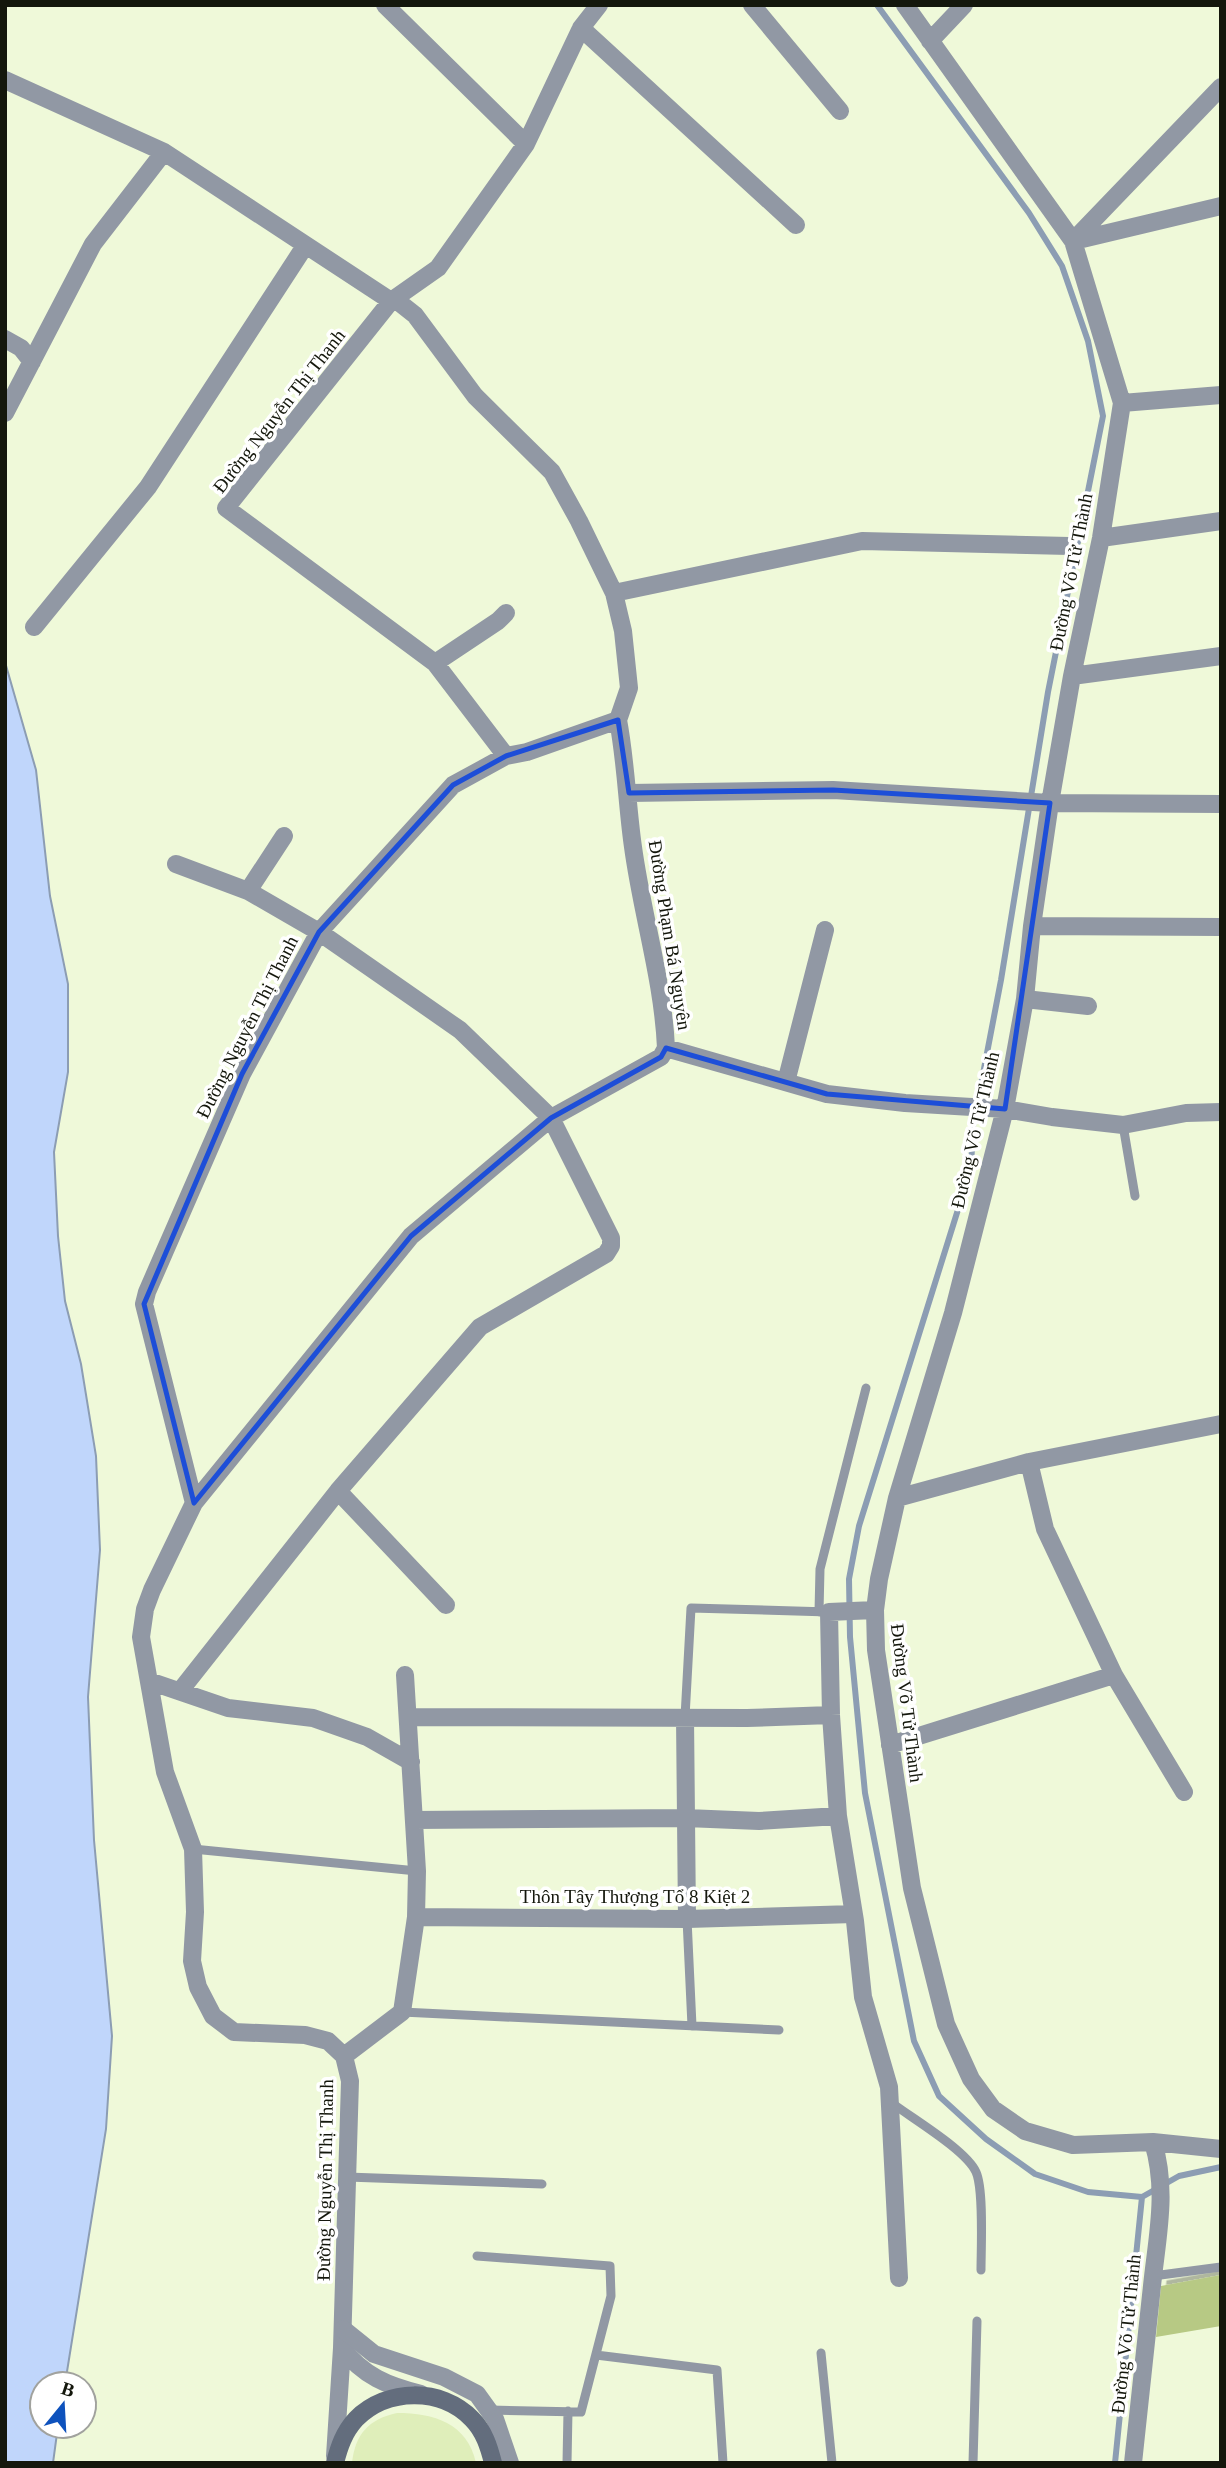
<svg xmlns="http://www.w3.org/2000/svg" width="1226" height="2468" font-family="Georgia,serif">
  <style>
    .green { fill: #dfeeba }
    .water { fill: #c0d6fb; stroke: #8c9db3; stroke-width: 2 }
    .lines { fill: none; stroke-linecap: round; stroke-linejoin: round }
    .stream { stroke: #8c9db3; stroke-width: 6 }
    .building { fill: #b7c984; filter: url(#shadow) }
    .service { stroke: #9198a4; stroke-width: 9 }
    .minor { stroke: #9198a4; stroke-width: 18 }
    .tertiary { stroke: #9198a4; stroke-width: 18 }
    .secondary { stroke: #636d7d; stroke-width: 18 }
    .marked { fill: none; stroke: #1d4ed8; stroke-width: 5; stroke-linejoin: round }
    .labels { text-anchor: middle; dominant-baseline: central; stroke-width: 7; stroke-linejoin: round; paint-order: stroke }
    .street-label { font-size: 19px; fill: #14170c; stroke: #fff }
  </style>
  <defs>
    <filter id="shadow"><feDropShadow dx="5.5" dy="-5.5" stdDeviation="0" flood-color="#0004"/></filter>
  </defs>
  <rect width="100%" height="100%" fill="#eff9d9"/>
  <!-- green -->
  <path class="green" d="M397 2413C434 2413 467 2423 476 2463H352C355 2434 369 2419 397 2413Z"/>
  <!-- water -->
  <path class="water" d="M5 662 36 770 50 896 68 984V1072L54 1152 58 1236 65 1301 81 1364 96 1456 100 1550 88 1697 94 1840 112 2036 106 2129 65 2384H42V2426H58L53 2463H5Z"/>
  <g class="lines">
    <!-- stream -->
    <path class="stream" d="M877 5 1029 213 1062 266 1088 341 1103 416 1048 692 1001 980 973 1126 971 1168 859 1526 849 1579 850 1637 865 1793 914 2041 939 2096 986 2139 1035 2174 1088 2192 1142 2197 1179 2176 1221 2167
      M1115 2463 1142 2197"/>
  </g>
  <!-- building -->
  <path class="building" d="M1221 2275V2326L1156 2337 1161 2286Z"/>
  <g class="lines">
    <!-- service -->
    <path class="service" d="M1123 1125 1135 1196
      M819 1612 820 1569 866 1388
      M685 1717 691 1608 829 1612
      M193 1849 417 1871
      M687 1919 692 2026
      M402 2012 779 2030
      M892 2103C913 2119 966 2150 976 2172 984 2189 981 2249 981 2270
      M347 2177 542 2184
      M477 2256 610 2266 611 2296 581 2412 490 2410
      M1153 2276 1221 2267
      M821 2353 832 2463
      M596 2355 717 2370 723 2463
      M567 2463 568 2411
      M973 2463 977 2321"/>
    <!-- minor -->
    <path class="minor" d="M385 5 526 144
      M752 5 840 111
      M905 5 1073 241 1122 403 1101 538 1072 676 1050 803 1032 926 1025 999 1005 1109 953 1313 897 1498 879 1579 875 1610 876 1650 912 1888 946 2024 971 2079 993 2109 1025 2131 1073 2145 1153 2142C1168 2191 1157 2237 1152 2286 1146 2345 1139 2404 1133 2463
      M581 28 796 225
      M930 41 964 5
      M5 80 164 152 391 301
      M1073 241 1221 87
      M1074 241 1221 206
      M396 300 415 315 475 396 552 472 579 521 614 593 623 631 629 688 618 720
      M5 339 21 348 32 362
      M1122 403 1221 395
      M5 413 93 244 164 152
      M1101 538 1221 521
      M614 593 862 541 1069 546
      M34 627 148 487 305 246
      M435 663 498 621 506 613
      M1072 676 1221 656
      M506 756 527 752 618 720C626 762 627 805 633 847 642 914 663 980 666 1048L827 1094 905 1103 1005 1109 1052 1117 1123 1125 1186 1113 1221 1112
      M629 793 833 790 1050 803 1221 804
      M176 864 248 891 319 932 460 1030 551 1118 611 1238V1246L606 1254 480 1327 338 1491 180 1691
      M248 891 284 836
      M1032 926 1221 927
      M1025 999 1088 1006
      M786 1082 825 930
      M1029 1462 1045 1529 1114 1675 1184 1792
      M338 1491 446 1605
      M897 1498 1029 1462 1221 1424
      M194 1503 411 1236 551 1118 661 1057 666 1048
      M875 1610 829 1612 831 1715 838 1816 855 1921 863 1997 889 2087 899 2278
      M149 1681 228 1708 313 1718 367 1737 411 1762
      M408 1717 747 1718 831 1715
      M685 1717 687 1919
      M890 1745 1114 1675
      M414 1820 686 1818 759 1821 838 1816
      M416 1917 687 1919 854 1914
      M344 2056 402 2012 416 1917 417 1871 405 1675
      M1153 2142 1221 2149
      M342 2348 350 2081 344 2056 328 2041 305 2035 234 2032 213 2016 198 1987 192 1961 195 1912 193 1849 165 1772 141 1637 145 1609 152 1590 194 1503 144 1304 147 1292 242 1074 319 932 453 785 506 756 435 663 226 508 391 301 438 268 526 144 581 28 599 5
      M335 2456 342 2348C363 2376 388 2386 421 2394"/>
    <!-- tertiary -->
    <path class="tertiary" d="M343 2329 374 2354 444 2377 477 2394 495 2419 510 2463"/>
    <!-- secondary -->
    <path class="secondary" d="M335 2463C339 2447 344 2432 356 2419 387 2388 441 2387 472 2419 484 2431 489 2447 493 2463"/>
  </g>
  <!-- marked area -->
  <path class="marked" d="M618 720 629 793 833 790 1050 803 1005 1109 827 1094 666 1048 661 1057 551 1118 411 1236 194 1503 144 1304 242 1074 319 932 453 785 506 756Z"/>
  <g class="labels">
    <!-- street labels -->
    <g class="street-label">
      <text transform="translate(279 411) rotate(-52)">Đường Nguyễn Thị Thanh</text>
      <text transform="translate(1071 572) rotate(-79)">Đường Võ Tử Thành</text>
      <text transform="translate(670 935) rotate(81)">Đường Phạm Bá Nguyên</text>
      <text transform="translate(247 1027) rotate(-63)">Đường Nguyễn Thị Thanh</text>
      <text transform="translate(975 1130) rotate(-77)">Đường Võ Tử Thành</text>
      <text transform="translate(907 1703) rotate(83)">Đường Võ Tử Thành</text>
      <text x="635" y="1896">Thôn Tây Thượng Tổ 8 Kiệt 2</text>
      <text transform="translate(325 2180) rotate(-89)">Đường Nguyễn Thị Thanh</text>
      <text transform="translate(1126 2334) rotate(-84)">Đường Võ Tử Thành</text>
    </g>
  </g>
  <!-- border -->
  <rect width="1226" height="2468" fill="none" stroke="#14170c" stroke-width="14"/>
  <!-- north arrow -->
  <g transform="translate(63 2405) rotate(18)"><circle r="33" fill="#ffffff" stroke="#a1a29e" stroke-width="2"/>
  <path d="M0-5L12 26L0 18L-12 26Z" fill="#0e52bd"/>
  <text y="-10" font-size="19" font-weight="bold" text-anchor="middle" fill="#14170c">B</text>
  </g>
</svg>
